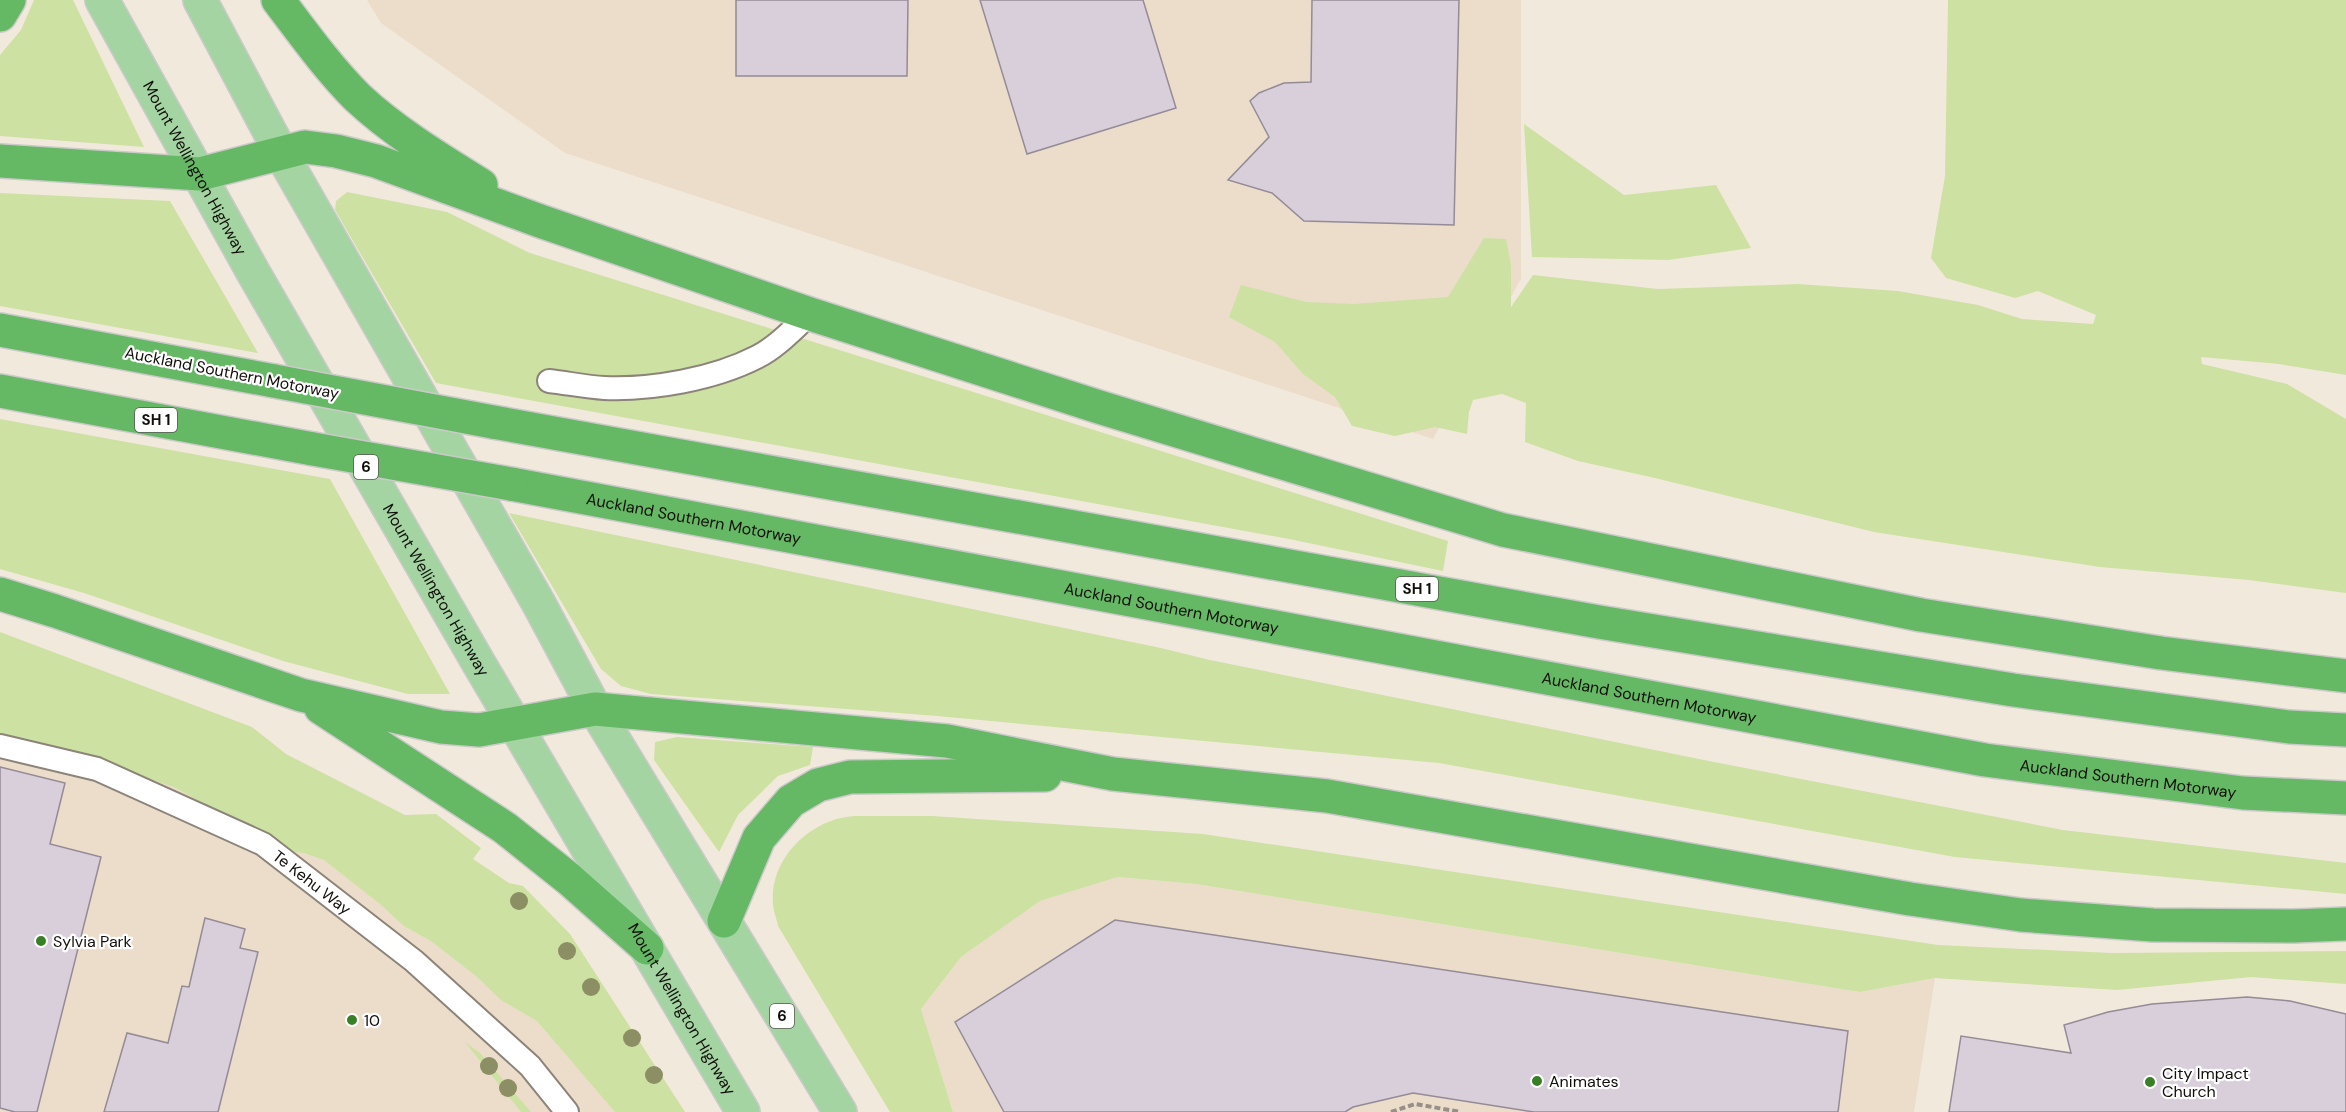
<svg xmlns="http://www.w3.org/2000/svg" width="2346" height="1112" font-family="'DM Sans',sans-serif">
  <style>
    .built { fill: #ebddca }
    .green { fill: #cde1a3 }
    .building { fill: #d9cfdb; stroke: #948b96; stroke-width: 1.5 }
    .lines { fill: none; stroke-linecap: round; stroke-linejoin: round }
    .service-casing { stroke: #8c8479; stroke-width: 26 }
    .primary-casing { stroke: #cbcac9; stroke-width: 36 }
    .motorway-casing { stroke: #cbcac9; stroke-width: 36 }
    .path { stroke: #979088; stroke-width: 4; stroke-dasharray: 6 3; stroke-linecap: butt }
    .service { stroke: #fff; stroke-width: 22 }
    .primary { stroke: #a3d4a2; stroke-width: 33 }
    .motorway { stroke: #65b864; stroke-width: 33 }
    .motorway-bridge-casing { stroke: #cbcac9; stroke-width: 36; stroke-linecap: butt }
    .motorway-bridge { stroke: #65b864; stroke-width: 33 }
    .tree { fill: #8b8f63 }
    .poi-dot { fill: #388025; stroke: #fff; stroke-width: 2 }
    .labels { text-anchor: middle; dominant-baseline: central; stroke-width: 4.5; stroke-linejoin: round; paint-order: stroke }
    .shield { fill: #fff; stroke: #595754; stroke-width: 1.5 }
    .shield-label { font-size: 15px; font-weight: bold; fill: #120f0b }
    .street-label { font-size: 16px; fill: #120f0b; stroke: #fff }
    .poi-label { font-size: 16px; fill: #120f0b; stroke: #fff; text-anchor: start }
  </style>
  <rect width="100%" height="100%" fill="#f2e9dd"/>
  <!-- built -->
  <path class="built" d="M367 0H1521V279L1433 439 565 153 381 23Z
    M0 692 343 812 671 1112H0Z
    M1118 877 1196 884 1860 992 1935 978 1914 1112H953L921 1009 961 957 1040 901Z"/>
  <!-- green -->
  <path class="green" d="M34 0H73L144 147 0 136V55L21 30Z
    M1948 0H2346V375L2279 364 2201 357 2202 364 2287 384 2346 419V593L2249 580 2100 567 1874 532 1655 478 1578 461 1525 442 1526 403 1502 394 1473 400 1469 412 1467 434 1435 427 1395 436 1352 426 1335 397 1303 374 1275 342 1229 317 1241 285 1306 302 1354 304 1448 297 1484 238 1506 239 1511 265V307L1533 275 1658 289 1798 284 1898 291 1978 305 2022 319 2093 324 2096 315 2038 291 2015 298 1946 278 1931 258 1945 176Z
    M1524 124 1624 195 1716 185 1751 248 1668 260 1532 257Z
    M347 192 447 212 530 253 1448 541 1443 571 1289 539 436 383 335 210 336 201Z
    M0 193 170 201 258 353 0 306Z
    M0 419 330 479 450 694H408L283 661 84 593 0 569Z
    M509 513 1161 648 1210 660 1704 760 2063 830 2346 863V894L1955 857 1439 763 937 716 651 694 621 686 601 669Z
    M0 632 252 727 286 754 405 815 436 814 481 848 473 859 509 883 523 886 570 934 685 1112H615L537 1021 501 1000 476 976 431 941 404 926 380 904 324 860 304 853 288 851 174 787 130 773 0 738Z
    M677 737 813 747 810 765 778 776 738 815 719 852 654 760 655 742Z
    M854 816H932L1203 834 1938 945 2112 953 2346 951V984L2251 977 2117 990 1935 978 1860 992 1196 884 1118 877 1040 901 961 957 921 1009 953 1112H890L778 926C777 919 773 911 773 903 770 867 797 833 831 821 838 818 846 817 854 816Z
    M465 1042 480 1053 531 1112H521Z"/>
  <!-- building -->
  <path class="building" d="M736 0H908L907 76H736Z
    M980 0H1143L1176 108 1027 154Z
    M1312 0H1459L1454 225 1304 221 1272 193 1228 180 1269 137 1250 101 1259 93 1284 83 1311 82Z
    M0 767 65 783 50 844 101 857 37 1112H15L0 1108Z
    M205 918 245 929 240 948 258 952 218 1112H104L127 1033 168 1043 182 986 189 987Z
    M1115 920 1848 1031 1838 1112H1534L1413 1093 1353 1107 1345 1112H1004L955 1022Z
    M2247 997 2290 1001 2346 1014V1112H1949L1961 1036 2071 1053 2064 1025 2108 1012 2152 1004Z"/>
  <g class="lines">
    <defs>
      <g id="service">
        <path d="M549 381C567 383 586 387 604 388 652 390 714 379 757 357 777 347 793 329 810 314"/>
        <path id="s1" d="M0 746 97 769 263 844 414 961 530 1066 567 1112"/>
      </g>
      <g id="primary">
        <path id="s2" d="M102 0 253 272 478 662 743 1112"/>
        <path d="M200 0 281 153 539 604 595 709 840 1112"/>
      </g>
      <g id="motorway">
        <path d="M278 0C303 33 328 68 357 97 393 131 439 159 481 185"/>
        <path d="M0 15 9 0"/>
        <path d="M0 161 200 174 305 147 336 151 376 161 540 221 810 314 1099 407 1503 530 1921 615 2161 653 2346 676"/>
        <path d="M0 330 274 381"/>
        <path d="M0 391 313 449"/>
        <path d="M493 422 1599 622 2013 690 2289 727 2346 730"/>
        <path id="s3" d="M511 484 1985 760 2243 793 2346 798"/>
        <path d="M0 594 55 611 301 695 441 727 479 730 595 709 947 741 1113 774 1327 796 1910 899 2021 915 2153 925 2294 926 2346 924"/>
        <path d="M321 708 505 828 569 879 647 948"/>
        <path d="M724 921 759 838 791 801 818 785 850 777 1045 775"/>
      </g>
    </defs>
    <!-- service casing -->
    <use href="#service" class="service-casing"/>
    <!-- primary casing -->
    <use href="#primary" class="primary-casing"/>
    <!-- motorway casing -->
    <use href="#motorway" class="motorway-casing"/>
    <!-- path -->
    <path class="path" d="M1391 1112 1415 1104 1461 1112"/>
    <!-- service -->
    <use href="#service" class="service"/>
    <!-- primary -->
    <use href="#primary" class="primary"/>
    <!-- motorway -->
    <use href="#motorway" class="motorway"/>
    <defs>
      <path id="motorway-bridge" d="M274 381 493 422
        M313 449 511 484"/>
    </defs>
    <!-- motorway-bridge casing -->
    <use href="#motorway-bridge" class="motorway-bridge-casing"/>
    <!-- motorway-bridge -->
    <use href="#motorway-bridge" class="motorway-bridge"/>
  </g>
  <!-- trees -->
  <g class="tree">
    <circle cx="519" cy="901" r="9"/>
    <circle cx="567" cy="951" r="9"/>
    <circle cx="591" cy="987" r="9"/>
    <circle cx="632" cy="1038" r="9"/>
    <circle cx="489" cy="1066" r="9"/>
    <circle cx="654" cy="1075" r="9"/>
    <circle cx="508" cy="1088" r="9"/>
  </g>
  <!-- markers -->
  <g class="poi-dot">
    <circle cx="41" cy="941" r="6"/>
    <circle cx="352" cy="1020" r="6"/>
    <circle cx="1537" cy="1081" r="6"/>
    <circle cx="2150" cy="1082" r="6"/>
  </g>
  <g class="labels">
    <!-- shield labels -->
    <g class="shield">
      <rect x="135" y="408" width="42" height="24" rx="4.5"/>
      <rect x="354" y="455" width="24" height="24" rx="4.5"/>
      <rect x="1396" y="577" width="42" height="24" rx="4.5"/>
      <rect x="770" y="1004" width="24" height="24" rx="4.5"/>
    </g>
    <g class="shield-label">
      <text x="156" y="420">SH 1</text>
      <text x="366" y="467">6</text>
      <text x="1417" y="589">SH 1</text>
      <text x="782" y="1016">6</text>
    </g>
    <!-- street labels -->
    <g class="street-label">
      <text stroke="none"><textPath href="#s2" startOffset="192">Mount Wellington Highway</textPath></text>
      <text transform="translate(232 373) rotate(11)">Auckland Southern Motorway</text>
      <text stroke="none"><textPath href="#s3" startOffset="186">Auckland Southern Motorway</textPath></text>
      <text stroke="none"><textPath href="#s2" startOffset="678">Mount Wellington Highway</textPath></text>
      <text stroke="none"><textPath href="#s3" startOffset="672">Auckland Southern Motorway</textPath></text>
      <text stroke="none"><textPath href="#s3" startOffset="1158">Auckland Southern Motorway</textPath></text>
      <text stroke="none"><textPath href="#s3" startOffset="1644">Auckland Southern Motorway</textPath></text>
      <text stroke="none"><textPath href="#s1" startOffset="344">Te Kehu Way</textPath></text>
      <text stroke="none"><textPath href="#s2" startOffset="1164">Mount Wellington Highway</textPath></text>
    </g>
    <!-- poi labels -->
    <g class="poi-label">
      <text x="53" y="941">Sylvia Park</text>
      <text x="364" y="1020">10</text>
      <text x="2162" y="1073">City Impact<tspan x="2162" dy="18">Church</tspan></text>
      <text x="1549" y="1081">Animates</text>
    </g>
  </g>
</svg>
